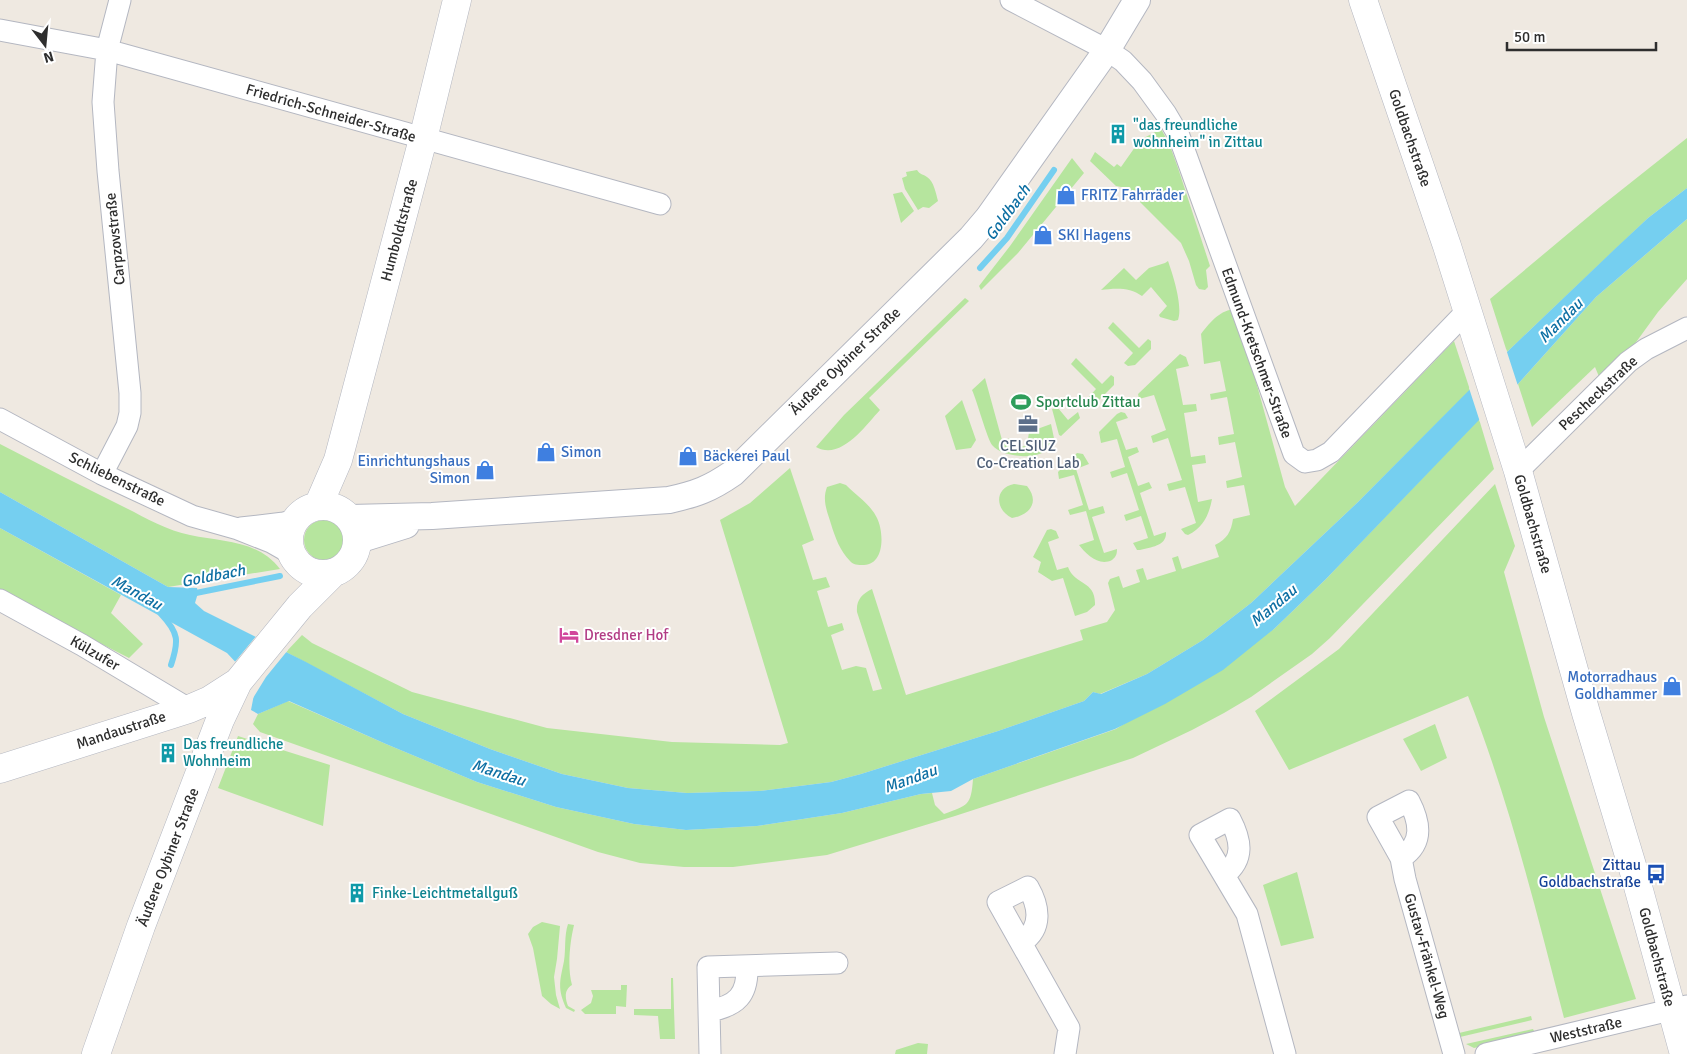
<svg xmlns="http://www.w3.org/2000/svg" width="1687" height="1054" font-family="Signika,sans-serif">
  <rect width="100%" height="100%" fill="#efe9e1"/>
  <!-- green -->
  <path fill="#b6e59e" d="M1161 129 1169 143 1178 168 1210 266 1206 270 1208 287 1205 290 1199 289 1196 285 1189 261 1181 243 1126 188 1116 186 1090 161 1095 152 1114 167 1117 164 1121 167 1140 140Z
    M1687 138V188L1648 218 1507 352 1490 299 1600 207Z
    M1072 158 1084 173 1018 253 981 290 979 286 1010 246Z
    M917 170C920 175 923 174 927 177 934 181 936 194 938 201L929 208 923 207 918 210 905 189 902 178 907 176 906 172Z
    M902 192 914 211 901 223 893 194Z
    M1687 219V279L1658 312 1634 345 1600 379 1595 367 1532 427 1518 384 1596 297Z
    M1168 261C1173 275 1183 306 1178 320L1174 321 1160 317 1159 315 1167 306 1151 287 1142 296C1130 287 1115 288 1101 290L1124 268 1136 280 1149 268 1165 263Z
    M965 298 969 301 869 398 880 410C865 426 841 461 816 447L844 415Z
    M1236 309 1285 487 1295 506 1454 341 1470 390 1358 502 1251 603 1203 640 1147 674 1100 694 1093 692 1084 701 998 731 861 774 831 782 759 791 687 793 628 788 562 774 490 749 403 714 286 652 302 635 312 643 412 692 547 728 672 742 780 745 788 743 720 520 750 503 790 468 814 540 802 545 813 580 826 577 830 587 817 591 828 627 842 623 844 630 831 635 842 670 856 666 866 668 873 691 882 689 857 612C856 600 862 594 872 589L906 695 1083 640 1080 630 1107 622 1115 610 1108 583 1110 579 1119 576 1123 588 1140 582 1136 570 1143 568 1147 580 1176 571 1172 558 1178 556 1182 569 1219 557 1215 545C1227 539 1231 532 1233 519L1250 515 1244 485 1227 488 1226 481 1242 477 1235 442 1219 445 1218 437 1234 434 1227 397 1211 400 1210 394 1226 391 1220 361 1204 364 1201 334C1211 321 1220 310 1236 309Z
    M1113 322 1139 348 1148 339 1151 341V349L1135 365 1128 366 1124 363 1133 353 1108 328Z
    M1180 354 1186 357 1189 366 1176 369 1183 405 1196 404 1197 411 1184 413 1191 457 1205 455 1206 463 1192 465 1198 502 1212 499C1209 515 1203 528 1188 535L1185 534 1181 529 1196 523 1185 487 1169 491 1167 484 1182 480 1168 438 1153 443 1151 436 1166 430 1154 395 1139 399 1138 394Z
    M1076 358 1102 384 1111 375 1114 377V385L1098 401 1094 402 1087 399 1096 389 1071 364Z
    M985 378 1002 440 1012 438V447L1027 446 1029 432 1051 424 1055 443C1045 454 1035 457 1021 456 1010 455 999 453 992 445 987 438 977 401 972 390Z
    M962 400 976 440 971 448 956 450 945 416Z
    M1058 408 1068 420 1078 412 1080 418 1061 436 1059 435 1052 409Z
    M1121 412 1125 413 1128 418 1116 422 1126 450 1137 447 1139 452 1128 457 1138 486 1149 482 1152 488 1140 493 1154 536 1166 532C1167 546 1151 547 1140 550H1137L1133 543 1148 538 1141 516 1126 521 1124 515 1139 510 1127 473 1112 478 1110 472 1125 467 1117 439 1101 443 1099 432 1117 414Z
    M1479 419 1494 469 1330 638 1312 654 1251 697 1224 713 1192 730 1133 758 955 816 827 855 733 867H684L640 863 598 852 260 732 253 724 258 714 288 701 386 744 477 782 556 807 634 824 686 830 757 826 842 813 921 794 932 793 935 805 944 814C968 805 971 806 973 779L1116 729 1274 629 1326 579Z
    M0 444C42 466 84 487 126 508 146 518 168 531 190 535 223 542 258 540 280 569L168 587 0 492Z
    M1077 453 1083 454 1089 464 1076 469 1089 510 1103 506 1105 513 1092 517 1104 553 1117 549C1117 554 1116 557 1112 560 1099 567 1086 554 1079 545L1094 540 1086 511 1070 515 1068 510 1083 505 1074 475 1059 479 1058 472Z
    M840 483 846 485C856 495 871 505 877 518 884 532 885 564 864 565 858 565 853 565 850 561 840 551 835 537 831 524 827 511 822 500 827 487Z
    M1014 484 1027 486C1040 502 1030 515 1012 518 995 510 994 488 1014 484Z
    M1495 484 1515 546 1504 572 1544 717 1636 999 1564 1018C1536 910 1509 800 1468 696L1289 770 1255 711 1339 649Z
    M304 540a20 20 0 1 1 40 0a20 20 0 1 1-40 0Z
    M0 528 121 595 111 613 143 644 129 658 0 592Z
    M1051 529 1056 531 1059 538 1048 542 1057 570 1068 567C1075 586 1096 580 1095 605L1087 612 1075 616 1063 578 1052 581 1038 572 1041 562 1033 557 1047 530Z
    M1435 724 1447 758 1421 771 1403 739Z
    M238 736 330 765 323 826 218 788Z
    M1297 872 1314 938 1281 946 1263 885Z
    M542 922 560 926 557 959 554 977 556 995 560 1009 551 1004 542 996 533 948 528 934 533 927Z
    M568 924 574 925C570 942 567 967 572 985 564 990 565 998 568 1006L575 1010 574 1012 566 1008C557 988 560 981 564 961 566 949 564 936 568 924Z
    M671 978H673L675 1039H660L658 1016 634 1015V1009H671Z
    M621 985H627L626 1007 616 1006V1014H585L581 1010 591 1003 593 996 591 990H621Z
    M1531 1016 1532 1020 1460 1037 1459 1033Z
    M1533 1029 1535 1033 1474 1048 1466 1044Z
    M918 1043 928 1044 927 1054H895L896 1050Z"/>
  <!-- water -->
  <path fill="#75cff0" d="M1687 188V219L1596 297 1518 384 1479 420 1326 579 1274 629 1223 670 1165 704 1115 729 973 779 951 791 921 794 842 813 757 826 686 830 634 824 556 807 477 782 386 744 289 701 258 714 251 710 256 684 227 653 0 528V492L168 587 197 588 198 593 195 603 204 611 306 662 403 714 490 749 562 774 628 788 687 793 759 791 831 782 861 774 998 731 1084 701 1093 692 1101 694 1147 674 1203 640 1251 603 1358 502 1507 352 1618 246 1648 218Z"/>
  <!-- pier -->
  <path fill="#efe9e1" d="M1506 349 1518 386 1480 422 1469 388Z
    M257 635 288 650 266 677 250 703 254 685 234 663Z"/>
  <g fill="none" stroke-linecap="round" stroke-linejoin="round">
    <!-- stream -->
    <path stroke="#75cff0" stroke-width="6" d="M980 268 1007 238 1054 170
      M191 594 280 576
      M161 614C179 633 179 641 171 665"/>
    <defs>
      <path id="minor" d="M1011 0 1107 50 1123 61 1142 81 1166 114 1179 136 1294 454 1305 462 1317 460 1331 452 1467 311
        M0 30 107 50 660 204
        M0 419 102 474 192 516 238 529 271 542 292 554
        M1518 471 1628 362 1646 349 1687 328
        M102 474 127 426 130 413V393L108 171 103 102 107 50 120 0
        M241 528 284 523 296 520
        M0 600 82 645 189 709
        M1401 858C1424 843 1420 822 1409 801L1378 817 1401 858 1405 879 1454 1054
        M1224 875C1245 859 1241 840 1230 819L1200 835 1247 914 1285 1054
        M1022 942C1043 928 1039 906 1028 887L998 902 1069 1028 1065 1054
        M709 1011C737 1006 748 995 747 966
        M710 1054 708 967 837 963
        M1486 1054 1687 1006"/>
      <path id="tertiary" d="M350 518 432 516 669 500C696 494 710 489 733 473L971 238 988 218 1107 50 1137 0
        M358 540 406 525"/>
      <path id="secondary" d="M1363 0 1447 246 1518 471 1586 713 1634 872 1684 1054
        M289 540a34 34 0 1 1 68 0a34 34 0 1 1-68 0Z
        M318 506 338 460 423 139 457 0
        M0 769 189 709 210 700 238 682
        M96 1054 141 926 220 720 238 682 300 606 333 573"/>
    </defs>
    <!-- minor casing -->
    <use href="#minor" stroke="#b4b7c1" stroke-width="23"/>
    <!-- tertiary casing -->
    <use href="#tertiary" stroke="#b4b7c1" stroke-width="28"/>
    <!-- secondary casing -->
    <use href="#secondary" stroke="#b4b7c1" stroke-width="29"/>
    <!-- minor -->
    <use href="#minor" stroke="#fff" stroke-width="21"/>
    <!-- tertiary -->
    <use href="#tertiary" stroke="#fff" stroke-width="26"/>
    <!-- secondary -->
    <use href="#secondary" stroke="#fff" stroke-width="28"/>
  </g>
  <!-- icons -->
  <defs>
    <symbol id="building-bare" viewBox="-9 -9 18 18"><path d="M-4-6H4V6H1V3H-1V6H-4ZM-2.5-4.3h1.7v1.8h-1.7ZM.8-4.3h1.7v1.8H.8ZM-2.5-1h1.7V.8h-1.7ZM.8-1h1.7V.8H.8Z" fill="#0f9aa8" stroke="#fff" stroke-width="2.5" paint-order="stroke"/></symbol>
    <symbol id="shop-bare" viewBox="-9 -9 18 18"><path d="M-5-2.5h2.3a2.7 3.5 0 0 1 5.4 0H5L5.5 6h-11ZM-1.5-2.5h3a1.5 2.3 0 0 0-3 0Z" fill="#3f7fe0" stroke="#fff" stroke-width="2.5" paint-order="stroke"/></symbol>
    <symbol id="stadium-bare" viewBox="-9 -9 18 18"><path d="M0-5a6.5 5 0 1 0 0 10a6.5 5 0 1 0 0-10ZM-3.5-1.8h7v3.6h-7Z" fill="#2e9e5b" stroke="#fff" stroke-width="2.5" paint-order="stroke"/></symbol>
    <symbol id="office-bare" viewBox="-9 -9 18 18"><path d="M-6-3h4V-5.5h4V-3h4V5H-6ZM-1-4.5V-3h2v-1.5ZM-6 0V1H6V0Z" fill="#5c6f8a" stroke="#fff" stroke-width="2.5" paint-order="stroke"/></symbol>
    <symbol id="hotel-bare" viewBox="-9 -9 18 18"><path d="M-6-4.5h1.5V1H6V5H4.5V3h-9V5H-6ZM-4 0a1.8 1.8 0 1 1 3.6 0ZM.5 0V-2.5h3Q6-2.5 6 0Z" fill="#d1479c" stroke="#fff" stroke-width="2.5" paint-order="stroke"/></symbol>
    <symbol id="bus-bare" viewBox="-9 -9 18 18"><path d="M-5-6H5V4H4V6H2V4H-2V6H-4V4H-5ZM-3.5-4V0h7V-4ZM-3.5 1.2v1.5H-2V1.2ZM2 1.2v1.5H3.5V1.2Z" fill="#1a4fb4" stroke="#fff" stroke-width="2.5" paint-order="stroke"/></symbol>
  </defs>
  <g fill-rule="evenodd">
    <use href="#building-bare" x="1104" y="120" width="28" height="28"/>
    <use href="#shop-bare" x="1052" y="181" width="28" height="28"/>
    <use href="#shop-bare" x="1029" y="221" width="28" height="28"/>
    <use href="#stadium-bare" x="1007" y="388" width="28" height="28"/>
    <use href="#office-bare" x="1014" y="410" width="28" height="28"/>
    <use href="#shop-bare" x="532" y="438" width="28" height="28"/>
    <use href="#shop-bare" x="674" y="442" width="28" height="28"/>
    <use href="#shop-bare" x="471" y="456" width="28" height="28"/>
    <use href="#hotel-bare" x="555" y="621" width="28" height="28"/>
    <use href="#shop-bare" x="1658" y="672" width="28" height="28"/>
    <use href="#building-bare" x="154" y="739" width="28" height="28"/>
    <use href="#bus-bare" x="1642" y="860" width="28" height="28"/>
    <use href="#building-bare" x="343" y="879" width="28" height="28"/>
  </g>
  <g text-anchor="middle" stroke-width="4" stroke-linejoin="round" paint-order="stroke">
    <!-- street labels -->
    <g font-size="15" fill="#2e2e2e" stroke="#fff">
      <text transform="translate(331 113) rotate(16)" y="5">Friedrich-Schneider-Straße</text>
      <text transform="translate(1410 138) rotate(71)" y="5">Goldbachstraße</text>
      <text transform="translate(399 230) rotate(-75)" y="5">Humboldtstraße</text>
      <text transform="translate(115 239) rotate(-96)" y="5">Carpzovstraße</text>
      <text transform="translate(1257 353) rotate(70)" y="5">Edmund-Kretschmer-Straße</text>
      <text transform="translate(845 361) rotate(-44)" y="5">Äußere Oybiner Straße</text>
      <text transform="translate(1598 393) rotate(-43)" y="5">Pescheckstraße</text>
      <text transform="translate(117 479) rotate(26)" y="5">Schliebenstraße</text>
      <text transform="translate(1533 524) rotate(74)" y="5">Goldbachstraße</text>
      <text transform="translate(95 653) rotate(30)" y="5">Külzufer</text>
      <text transform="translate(121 730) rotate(-18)" y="5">Mandaustraße</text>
      <text transform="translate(168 857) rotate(-69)" y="5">Äußere Oybiner Straße</text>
      <text transform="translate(1427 956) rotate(74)" y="5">Gustav-Fränkel-Weg</text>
      <text transform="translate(1657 957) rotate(75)" y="5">Goldbachstraße</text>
      <text transform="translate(1586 1030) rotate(-13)" y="5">Weststraße</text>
    </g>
    <!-- culture labels -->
    <g font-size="15" fill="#0d838f" stroke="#fff" text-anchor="start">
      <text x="1133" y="130">"das freundliche<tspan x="1133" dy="17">wohnheim" in Zittau</tspan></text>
      <text x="183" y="749">Das freundliche<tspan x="183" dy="17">Wohnheim</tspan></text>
      <text x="372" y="898">Finke-Leichtmetallguß</text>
    </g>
    <!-- shop labels -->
    <g font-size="15" fill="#366cbe" stroke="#fff" text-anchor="start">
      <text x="1081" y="200">FRITZ Fahrräder</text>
      <text x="1058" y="240">SKI Hagens</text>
      <text x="561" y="457">Simon</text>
      <text x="703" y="461">Bäckerei Paul</text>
      <text x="470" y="466" text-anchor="end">Einrichtungshaus<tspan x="470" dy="17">Simon</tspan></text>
      <text x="1657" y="682" text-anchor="end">Motorradhaus<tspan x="1657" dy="17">Goldhammer</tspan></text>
    </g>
    <!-- leisure labels -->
    <g font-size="15" fill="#27864d" stroke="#fff" text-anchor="start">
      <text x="1036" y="407">Sportclub Zittau</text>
    </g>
    <!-- service labels -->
    <g font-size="15" fill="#4e5e75" stroke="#fff">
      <text x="1028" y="451">CELSIUZ<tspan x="1028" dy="17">Co-Creation Lab</tspan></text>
    </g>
    <!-- hotel labels -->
    <g font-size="15" fill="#b23c85" stroke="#fff" text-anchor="start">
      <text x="584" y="640">Dresdner Hof</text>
    </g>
    <!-- transit labels -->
    <g font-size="15" fill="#164399" stroke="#fff" text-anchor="end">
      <text x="1641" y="870">Zittau<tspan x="1641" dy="17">Goldbachstraße</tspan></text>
    </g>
    <!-- water labels -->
    <g font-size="16" font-style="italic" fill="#0d6fa3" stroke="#fff">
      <text transform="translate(1007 212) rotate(-54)" y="6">Goldbach</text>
      <text transform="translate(1560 320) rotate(-45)" y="6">Mandau</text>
      <text transform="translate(213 575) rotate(-11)" y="6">Goldbach</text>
      <text transform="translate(137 592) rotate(29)" y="6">Mandau</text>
      <text transform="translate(1273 605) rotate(-40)" y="6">Mandau</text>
      <text transform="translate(499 772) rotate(18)" y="6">Mandau</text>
      <text transform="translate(910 778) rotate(-20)" y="6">Mandau</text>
    </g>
  </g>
  <!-- north arrow -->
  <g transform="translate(45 45) rotate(164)" stroke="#ffffff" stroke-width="4" paint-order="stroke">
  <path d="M0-4L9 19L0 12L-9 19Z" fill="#2e2e2e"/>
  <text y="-8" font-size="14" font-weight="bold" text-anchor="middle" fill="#2e2e2e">N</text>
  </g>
  <!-- scale -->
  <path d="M1507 42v8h149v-8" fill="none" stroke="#2e2e2e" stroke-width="2.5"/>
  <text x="1514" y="42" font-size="15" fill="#2e2e2e" stroke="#ffffff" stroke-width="4" paint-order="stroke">50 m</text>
</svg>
